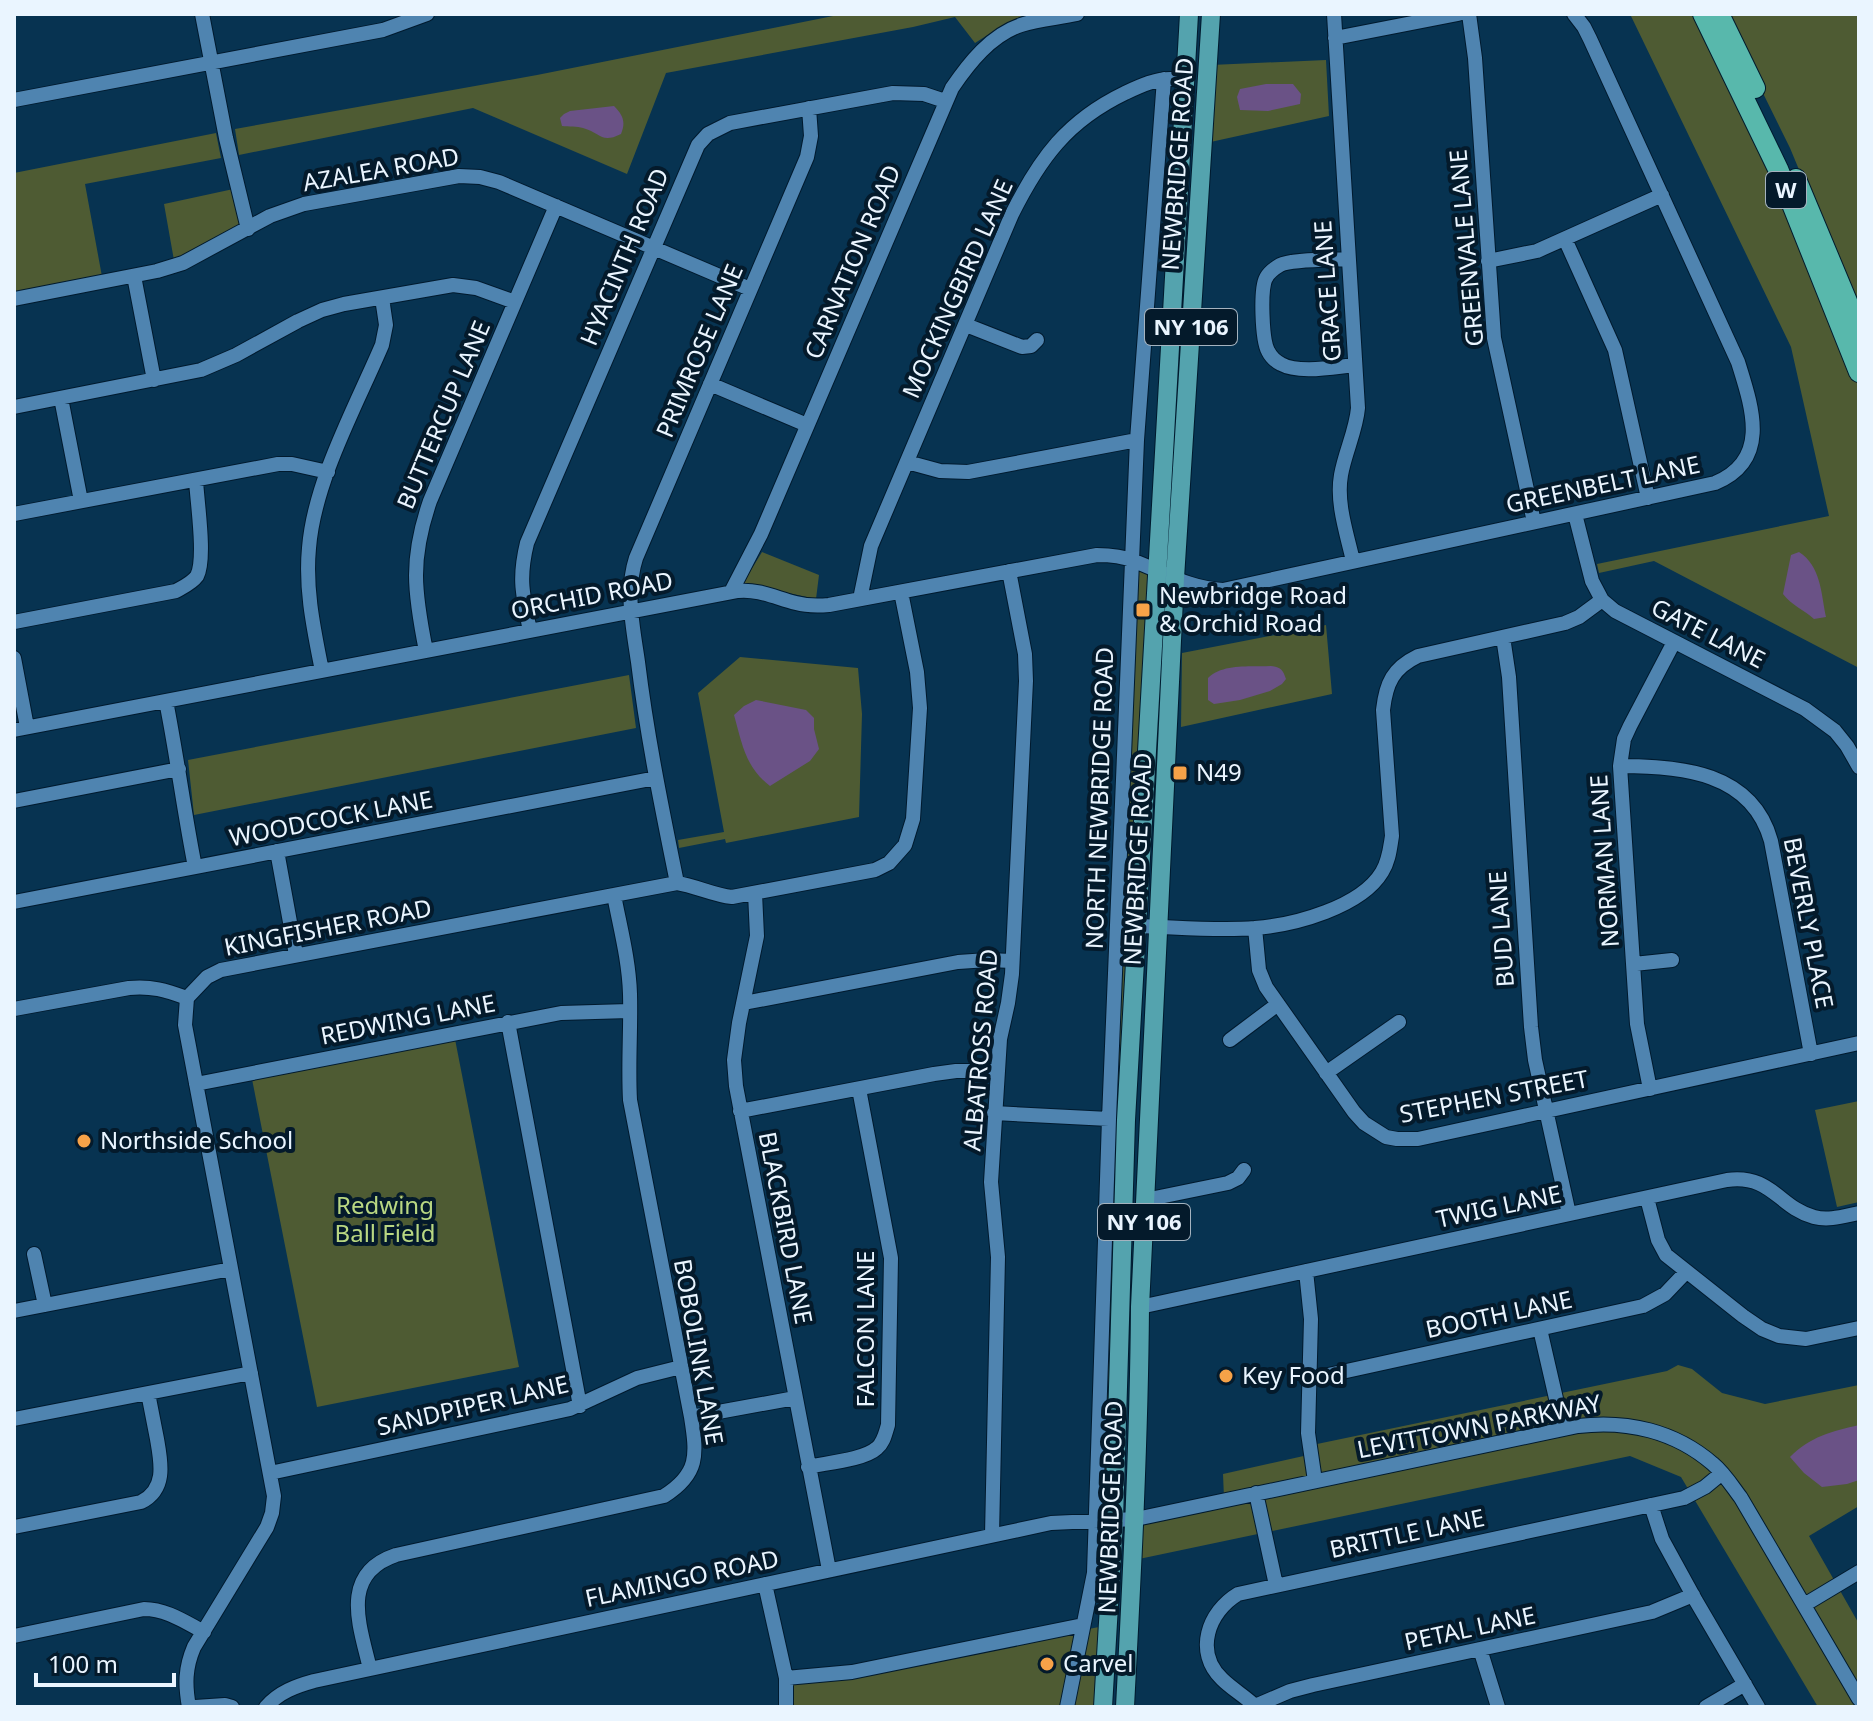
<svg xmlns="http://www.w3.org/2000/svg" width="1873" height="1721" font-family="'Noto Sans',sans-serif">
  <rect width="100%" height="100%" fill="#073351"/>
  <!-- green -->
  <path fill="#4e5b33" d="M843 14H1026L1005 24 975 43 955 17 913 27 666 73 627 174 473 108 239 155 235 129 537 75Z
    M1630 14H1696L1787 207 1859 387V668L1654 561 1599 573 1597 564 1829 516 1791 347Z
    M1724 14H1859V314L1790 148Z
    M1326 60 1329 116 1206 143 1211 65Z
    M216 133 221 158 85 184 103 282 14 299V173Z
    M238 188 248 229 175 266 164 204Z
    M762 552 819 575 816 599 743 583Z
    M1135 563 1154 573 1112 1518 1098 1517Z
    M1326 625 1332 694 1181 727 1182 653Z
    M740 657 858 668 862 714 859 817 726 843 725 839 679 848 678 840 724 832 698 693Z
    M629 675 636 728 194 815 188 760Z
    M454 1034 519 1367 317 1407 251 1074Z
    M1859 1101V1202L1837 1207 1815 1110Z
    M1678 1365 1692 1369 1722 1393 1765 1404 1859 1385V1506L1809 1536 1859 1624V1707H1818L1681 1477 1630 1456 1139 1559 1140 1522 1224 1498 1223 1474 1317 1453V1444L1667 1371Z
    M1099 1627 1095 1707H787L789 1681 854 1674Z"/>
  <!-- water -->
  <path fill="#6a5286" d="M1266 84H1293L1301 94 1300 104 1268 111 1240 110 1237 97 1240 89Z
    M614 106C623 115 626 122 621 134 601 144 601 133 583 128 577 126 569 127 562 126L560 118 564 114 570 111Z
    M1799 552C1821 566 1821 593 1826 617L1814 619C1804 610 1791 605 1783 594L1791 555Z
    M1271 666C1281 667 1283 670 1286 679L1282 684 1270 691 1240 700 1214 704 1208 700V678C1223 663 1251 667 1271 666Z
    M756 700 806 710 814 718V729L819 749 810 761 770 786C745 767 742 743 734 715L744 706Z
    M1859 1425V1480L1847 1484 1822 1487 1804 1473 1790 1457C1809 1437 1833 1431 1859 1425Z"/>
  <g fill="none" stroke-linecap="round" stroke-linejoin="round">
    <defs>
      <path id="minor" d="M202 14 226 138 248 229
        M1334 14 1358 408C1356 431 1345 452 1341 475 1336 503 1347 534 1353 561
        M1469 14 1475 58 1494 338 1534 522
        M1335 38 1458 14
        M14 100 383 30 427 14
        M1565 239 1615 350 1648 498
        M1348 259C1332 260 1292 259 1280 265 1275 268 1269 272 1266 278 1260 289 1262 340 1268 351 1271 357 1275 361 1281 364 1299 374 1334 367 1355 365
        M1488 261 1537 251 1662 195
        M134 276 154 380
        M14 299 157 271 183 263 270 216 304 204 459 176 480 177 499 182 750 289
        M966 325 1022 347 1031 346 1037 340
        M710 384 807 425
        M61 398 81 501
        M14 407 201 370 236 355 298 321 322 310 344 304 453 285 476 288 515 302
        M907 462 940 471 968 472 1137 440
        M14 514 278 464H292L328 472
        M1575 514 1592 581 1602 600 1615 611 1805 709 1835 731 1847 746 1859 767
        M731 592 761 534 952 88C969 63 991 35 1021 25 1039 19 1059 18 1077 14
        M860 599 871 546 1012 214C1040 158 1067 121 1125 93 1140 86 1157 78 1173 79
        M14 622 176 591C183 587 192 583 197 576 206 559 197 501 196 480
        M530 631C523 595 518 580 527 543L698 145 708 134 730 123 893 93 924 94 945 101
        M1503 637 1509 677 1531 1027 1535 1060 1569 1214
        M426 651C414 591 410 559 430 501L556 206
        M14 658 27 727
        M322 671C314 630 305 590 309 548 314 482 356 406 382 345L386 325 382 298
        M166 701C177 756 184 812 195 867
        M14 730 738 591C759 589 776 598 796 603 807 606 818 606 829 605L1097 555C1109 555 1122 556 1134 561 1163 572 1191 589 1223 590L1715 483C1771 460 1752 407 1738 362L1590 39 1584 27 1574 14
        M1620 766C1681 766 1752 772 1771 841L1811 1054
        M14 801 179 769
        M277 851 296 955
        M677 883C662 809 647 736 638 662 633 627 625 592 636 558L807 157 811 136 809 108
        M755 893 757 936 739 1023 734 1060 736 1086 829 1570
        M14 902 656 778
        M1138 926C1176 927 1217 931 1255 928 1295 925 1361 907 1382 872 1389 861 1390 848 1392 836L1383 710C1386 683 1393 668 1418 656L1565 623 1579 617 1602 600
        M1255 928 1259 970 1266 987 1354 1112 1364 1123 1386 1137 1397 1139H1418L1859 1043
        M1634 964 1672 960
        M744 1003 958 962 988 960 1012 961
        M14 1009 129 988C152 986 165 990 187 998
        M508 1022 580 1406
        M1230 1040 1278 1004
        M1326 1073 1399 1022
        M196 1084 561 1013 629 1011
        M1650 1089 1637 1024 1620 766 1624 739 1630 726 1674 642
        M740 1111 934 1074 956 1071H997
        M994 1113 1109 1119
        M1647 1198 1658 1240 1666 1255 1743 1316 1762 1329 1779 1336 1806 1339 1859 1328
        M1145 1200 1228 1183 1238 1178 1244 1170
        M34 1254 45 1305
        M1306 1271 1311 1319 1308 1433 1315 1481
        M1140 1307 1727 1180C1772 1174 1778 1207 1814 1217 1829 1221 1844 1216 1859 1213
        M14 1311 231 1269
        M1540 1329 1563 1429
        M1310 1379 1643 1306 1665 1294 1686 1272
        M691 1417 795 1398
        M14 1419 251 1373
        M808 1467C825 1463 864 1460 877 1448 884 1442 885 1434 888 1425L891 1258 859 1089
        M270 1473 570 1409 637 1378 681 1367
        M1256 1493 1276 1585
        M1651 1505 1662 1539 1696 1601 1758 1707
        M14 1527 141 1502C167 1489 161 1462 157 1439 154 1424 151 1408 148 1393
        M992 1535 998 1257 991 1182 1000 1039 1008 1003 1012 974 1026 681 1025 654 1009 571
        M765 1584 786 1678V1707
        M1804 1605 1859 1572
        M14 1636 144 1609C166 1609 185 1622 204 1632
        M1480 1649 1498 1707
        M370 1669C360 1626 339 1574 396 1555L664 1496C699 1474 697 1455 691 1417L630 1100C628 1064 631 1029 630 994 629 960 620 927 614 895
        M786 1678 852 1672 1083 1625
        M1255 1706 1290 1691 1313 1685 1652 1612 1693 1595
        M189 1707C185 1685 185 1668 194 1647L267 1527 272 1513 274 1496 185 1025 187 998 207 977 221 970 677 883C696 886 713 895 732 897L875 870 889 863 905 845 913 819 920 708 917 672 901 592
        M195 1707 225 1705 232 1707
        M266 1707C279 1692 296 1686 314 1681L1051 1523 1136 1519 1578 1426C1627 1420 1675 1431 1713 1464 1724 1473 1732 1486 1741 1498L1859 1699
        M1067 1707 1094 1573 1109 1119 1137 440 1164 79
        M1256 1707C1246 1697 1232 1689 1222 1679 1194 1652 1208 1612 1238 1594L1684 1498 1705 1487 1722 1473
        M1706 1707 1745 1684"/>
      <path id="major" d="M1103 1707 1114 1521 1126 1120 1189 14
        M1125 1707C1132 1574 1139 1440 1140 1307L1175 578 1211 14"/>
      <path id="highway" d="M1703 14 1778 169 1859 372
        M1719 14 1755 88
        M1796 179 1859 330"/>
    </defs>
    <!-- minor casing -->
    <use href="#minor" stroke="#001a2e" stroke-width="16"/>
    <!-- major casing -->
    <use href="#major" stroke="#001a2e" stroke-width="20"/>
    <!-- highway casing -->
    <use href="#highway" stroke="#001a2e" stroke-width="22"/>
    <!-- minor -->
    <use href="#minor" stroke="#4f84b0" stroke-width="14"/>
    <!-- major -->
    <use href="#major" stroke="#54a3ae" stroke-width="18"/>
    <!-- highway -->
    <use href="#highway" stroke="#58b8ac" stroke-width="20"/>
  </g>
  <!-- markers -->
  <g fill="#f6a248" stroke="#041a2b" stroke-width="3">
    <rect x="1135" y="602" width="16" height="16" rx="4"/>
    <rect x="1172" y="765" width="16" height="16" rx="4"/>
    <circle cx="84" cy="1141" r="8"/>
    <circle cx="1226" cy="1376" r="8"/>
    <circle cx="1047" cy="1664" r="8"/>
  </g>
  <g text-anchor="middle" stroke-width="8" stroke-linejoin="round" paint-order="stroke">
    <!-- shield labels -->
    <g fill="#041a2b" stroke="#a5b3bf" stroke-width="2">
      <rect x="1766" y="172" width="40" height="36" rx="6"/>
      <rect x="1145" y="309" width="92" height="36" rx="6"/>
      <rect x="1098" y="1204" width="92" height="36" rx="6"/>
    </g>
    <g font-size="22" font-weight="bold" fill="#eaf5ff">
      <text x="1786" y="198">W</text>
      <text x="1191" y="335">NY 106</text>
      <text x="1144" y="1230">NY 106</text>
    </g>
    <!-- street labels -->
    <g font-size="24" fill="#eaf5ff" stroke="#041a2b">
      <text transform="translate(1178 164) rotate(-86)" y="8">NEWBRIDGE ROAD</text>
      <text transform="translate(381 170) rotate(-10)" y="8">AZALEA ROAD</text>
      <text transform="translate(1467 248) rotate(-95)" y="8">GREENVALE LANE</text>
      <text transform="translate(625 257) rotate(-67)" y="8">HYACINTH ROAD</text>
      <text transform="translate(853 262) rotate(-67)" y="8">CARNATION ROAD</text>
      <text transform="translate(958 289) rotate(-66)" y="8">MOCKINGBIRD LANE</text>
      <text transform="translate(1328 291) rotate(-94)" y="8">GRACE LANE</text>
      <text transform="translate(700 351) rotate(-67)" y="8">PRIMROSE LANE</text>
      <text transform="translate(444 415) rotate(-67)" y="8">BUTTERCUP LANE</text>
      <text transform="translate(1603 485) rotate(-12)" y="8">GREENBELT LANE</text>
      <text transform="translate(592 596) rotate(-11)" y="8">ORCHID ROAD</text>
      <text transform="translate(1708 634) rotate(27)" y="8">GATE LANE</text>
      <text transform="translate(1100 798) rotate(-88)" y="8">NORTH NEWBRIDGE ROAD</text>
      <text transform="translate(331 819) rotate(-11)" y="8">WOODCOCK LANE</text>
      <text transform="translate(1138 859) rotate(-87)" y="8">NEWBRIDGE ROAD</text>
      <text transform="translate(1605 861) rotate(-94)" y="8">NORMAN LANE</text>
      <text transform="translate(1808 923) rotate(79)" y="8">BEVERLY PLACE</text>
      <text transform="translate(328 928) rotate(-11)" y="8">KINGFISHER ROAD</text>
      <text transform="translate(1502 929) rotate(-94)" y="8">BUD LANE</text>
      <text transform="translate(408 1020) rotate(-11)" y="8">REDWING LANE</text>
      <text transform="translate(981 1050) rotate(-85)" y="8">ALBATROSS ROAD</text>
      <text transform="translate(1494 1097) rotate(-11)" y="8">STEPHEN STREET</text>
      <text transform="translate(1499 1207) rotate(-12)" y="8">TWIG LANE</text>
      <text transform="translate(785 1228) rotate(79)" y="8">BLACKBIRD LANE</text>
      <text transform="translate(1499 1315) rotate(-12)" y="8">BOOTH LANE</text>
      <text transform="translate(866 1329) rotate(-90)" y="8">FALCON LANE</text>
      <text transform="translate(698 1352) rotate(80)" y="8">BOBOLINK LANE</text>
      <text transform="translate(473 1406) rotate(-13)" y="8">SANDPIPER LANE</text>
      <text transform="translate(1479 1427) rotate(-11)" y="8">LEVITTOWN PARKWAY</text>
      <text transform="translate(1111 1507) rotate(-88)" y="8">NEWBRIDGE ROAD</text>
      <text transform="translate(1407 1534) rotate(-12)" y="8">BRITTLE LANE</text>
      <text transform="translate(682 1579) rotate(-12)" y="8">FLAMINGO ROAD</text>
      <text transform="translate(1470 1629) rotate(-12)" y="8">PETAL LANE</text>
    </g>
    <!-- poi labels -->
    <g font-size="24" fill="#eaf5ff" stroke="#041a2b" text-anchor="start">
      <text x="1159" y="604">Newbridge Road<tspan x="1159" dy="28">&amp; Orchid Road</tspan></text>
      <text x="1196" y="781">N49</text>
      <text x="100" y="1149">Northside School</text>
      <text x="1242" y="1384">Key Food</text>
      <text x="1063" y="1672">Carvel</text>
    </g>
    <!-- park labels -->
    <g font-size="24" fill="#b9d782" stroke="#041a2b">
      <text x="385" y="1214">Redwing<tspan x="385" dy="28">Ball Field</tspan></text>
    </g>
  </g>
  <!-- border -->
  <rect width="1873" height="1721" fill="none" stroke="#eaf5ff" stroke-width="32"/>
  <!-- scale -->
  <path d="M36 1673v12h138v-12" fill="none" stroke="#eaf5ff" stroke-width="4"/>
  <text x="48" y="1673" font-size="24" fill="#eaf5ff" stroke="#041a2b" stroke-width="6" paint-order="stroke">100 m</text>
</svg>
